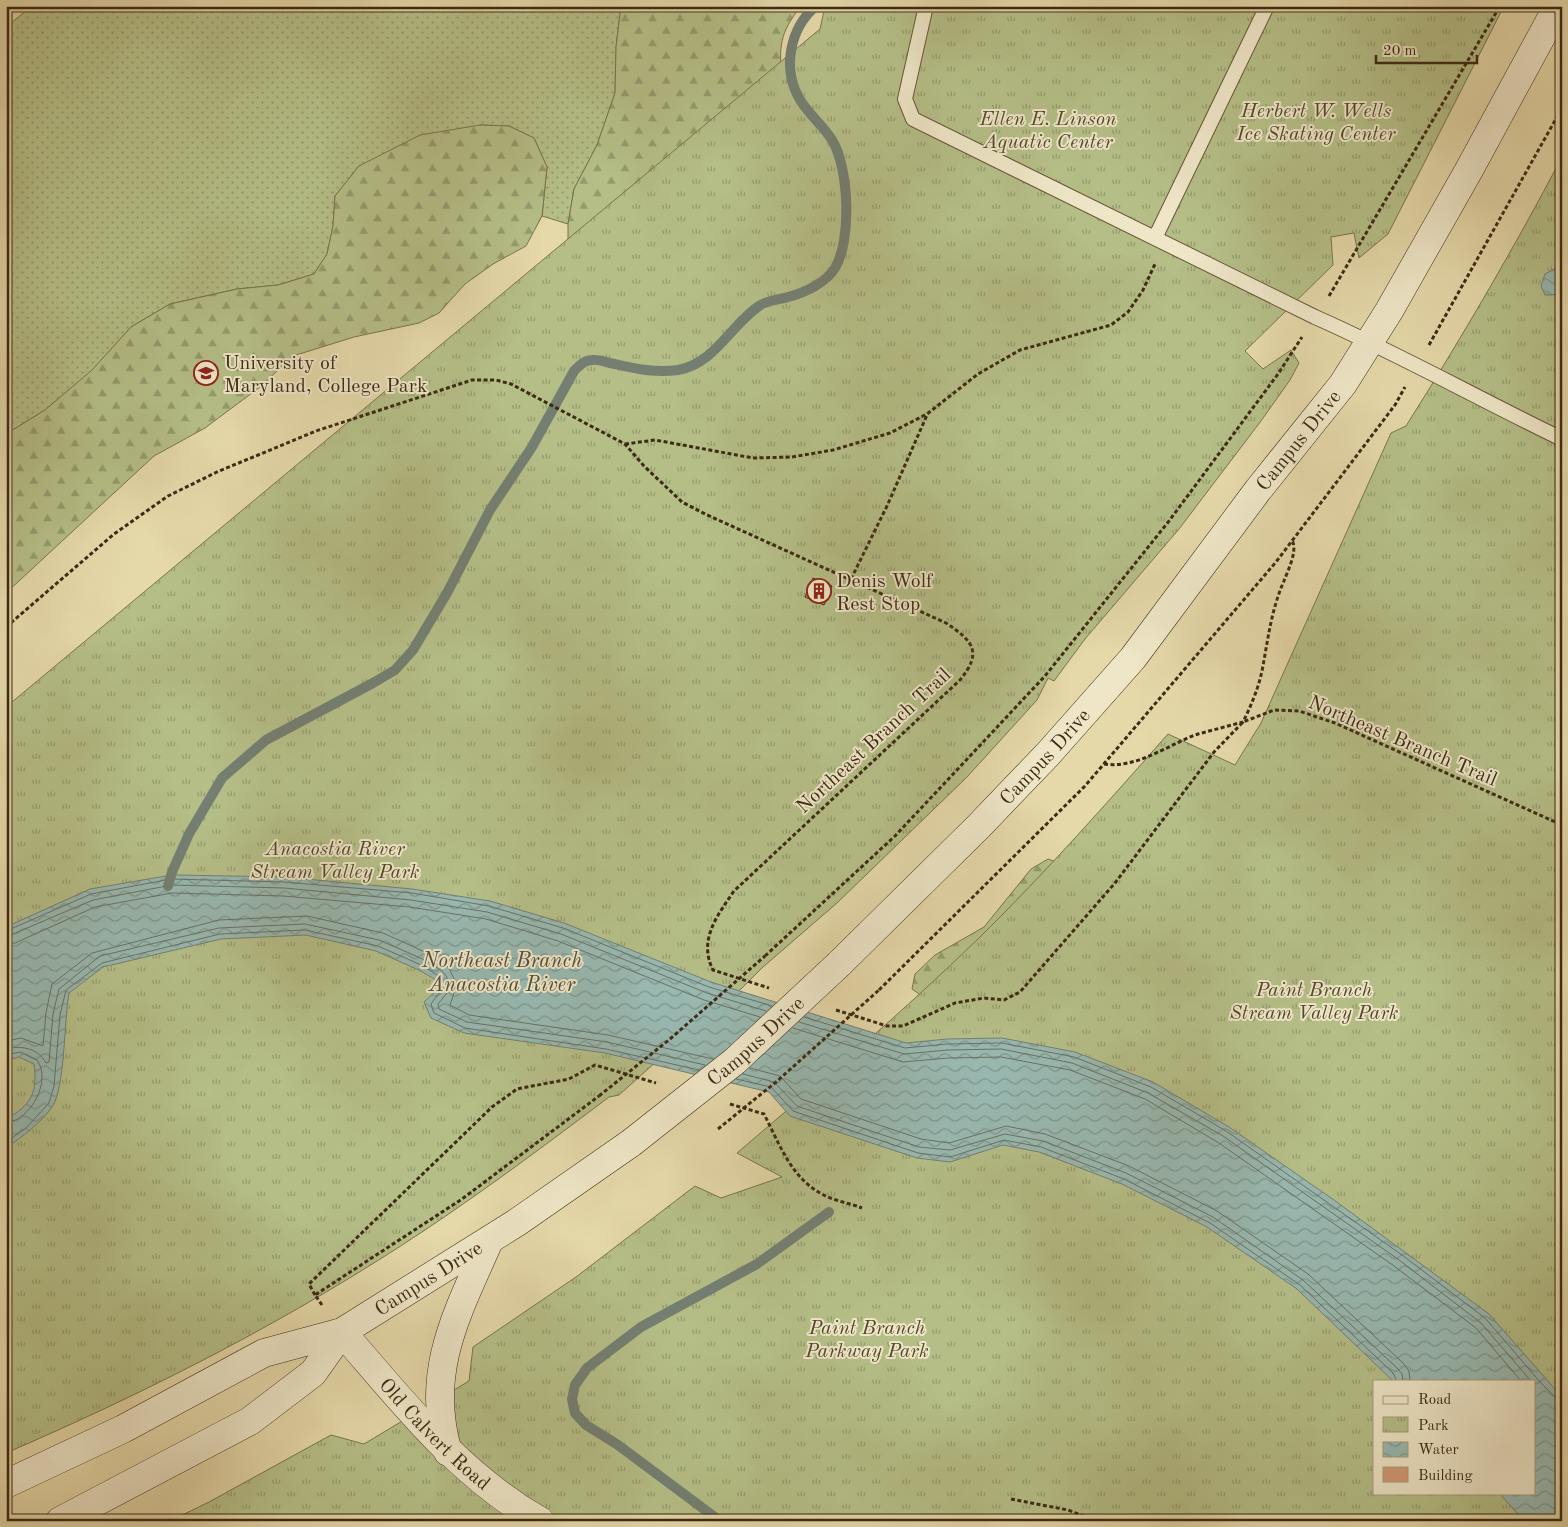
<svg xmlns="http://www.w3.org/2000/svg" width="1568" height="1527" font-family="'Old Standard TT',serif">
  <defs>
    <pattern id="grass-dots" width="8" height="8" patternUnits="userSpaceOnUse" patternTransform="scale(1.25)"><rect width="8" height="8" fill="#b5be87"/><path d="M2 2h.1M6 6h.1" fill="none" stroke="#949b6d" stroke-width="1.8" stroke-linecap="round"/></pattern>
    <pattern id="forest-firs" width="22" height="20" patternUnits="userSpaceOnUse" patternTransform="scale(1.25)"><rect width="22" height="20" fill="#b5be87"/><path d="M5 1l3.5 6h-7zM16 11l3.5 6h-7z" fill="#949b6d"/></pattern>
    <pattern id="park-tufts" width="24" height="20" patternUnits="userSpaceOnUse" patternTransform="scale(1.25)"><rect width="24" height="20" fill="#b5be87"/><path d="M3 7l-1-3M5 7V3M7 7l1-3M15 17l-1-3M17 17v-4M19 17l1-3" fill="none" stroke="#949b6d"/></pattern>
    <pattern id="water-waves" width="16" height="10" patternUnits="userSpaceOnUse" patternTransform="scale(1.25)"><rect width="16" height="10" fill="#98b8b0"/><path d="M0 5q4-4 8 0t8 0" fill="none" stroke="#7d968e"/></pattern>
    <pattern id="building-hatch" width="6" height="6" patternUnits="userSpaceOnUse" patternTransform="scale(1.25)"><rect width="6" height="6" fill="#d39a76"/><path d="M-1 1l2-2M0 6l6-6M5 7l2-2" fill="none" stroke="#ac7e60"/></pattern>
  </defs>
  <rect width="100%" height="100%" fill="#e5d8a9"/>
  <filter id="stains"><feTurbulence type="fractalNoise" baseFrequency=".004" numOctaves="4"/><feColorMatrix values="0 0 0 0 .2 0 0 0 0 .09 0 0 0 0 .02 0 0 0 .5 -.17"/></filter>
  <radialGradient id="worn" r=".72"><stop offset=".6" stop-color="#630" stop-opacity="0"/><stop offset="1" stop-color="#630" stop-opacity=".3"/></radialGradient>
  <!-- grass -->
  <path fill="url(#grass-dots)" stroke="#79744e" d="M32 6H621L616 47 615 93 597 145 574 189 568 224 542 216 547 167 534 138 509 126 480 125 359 166 335 196 333 226 327 254 314 274 278 285 237 289 170 304 131 327 93 370 45 410 6 434V27Z"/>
  <!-- forest -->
  <path fill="url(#forest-firs)" stroke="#79744e" d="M621 6H801C779 34 779 46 782 81L568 291V224L574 189 597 145 615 93 616 47Z
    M480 125 509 126 534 138 547 167 542 216 526 246 493 264 465 284 439 313 419 323 354 337 293 356 260 387 205 428 154 456 6 593V434L45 410 92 370 131 327 170 304 237 289 278 285 314 274 327 254 333 226 335 196 359 166 420 135Z
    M1048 859 1062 864 922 996 912 989 915 974 935 955 984 927 1031 869Z"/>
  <!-- park -->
  <path fill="url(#park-tufts)" stroke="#79744e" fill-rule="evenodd" d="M825 6H1504L1388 234 1359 258 1354 233 1331 237 1333 265 1245 351 1263 369 1291 350 1299 363 1290 380 1261 421 1179 529 1085 639 1054 681 1048 678 1037 700 967 777 837 903 763 967 739 991 734 992 619 1095 609 1097C548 1143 488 1188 425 1230 293 1318 152 1390 6 1453V707L820 29Z
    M1562 157V1521H170L209 1502 331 1435 364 1444 469 1381 473 1347 576 1277 695 1186 721 1198 782 1177 737 1153C819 1083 902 1013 980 937 1046 872 1107 803 1168 734L1235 765 1261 723 1391 433 1406 426C1462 337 1513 250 1562 157ZM1374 1381H1534V1493H1374Z"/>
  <!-- water -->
  <path fill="url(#water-waves)" stroke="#747f72" d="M1562 265V294L1545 295 1541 286 1545 274Z
    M172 872 176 875 284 877 412 889 490 901 564 923 711 982 906 1043 947 1039 1002 1038 1075 1052 1153 1082 1229 1127 1334 1200 1489 1314 1562 1397V1521H1524L1499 1493H1534V1381H1393L1297 1289 1207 1227 1122 1184 1039 1152 1003 1145 950 1162 917 1158 790 1116 769 1092 605 1053 464 1033 431 1018 424 1002 436 991V980L419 970 376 951 306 935 221 939 103 967 69 993C64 1020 65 1089 52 1107 40 1124 23 1136 6 1148V1119C31 1106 38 1092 34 1064L19 1057 6 1061V927L90 889 166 876Z"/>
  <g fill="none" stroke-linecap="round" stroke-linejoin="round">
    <!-- shore -->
    <path stroke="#6a7162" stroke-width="1" d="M6 931 91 894 171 879 284 882 412 893 489 906 563 928 709 987 772 1006
      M6 937 93 900 172 885 284 888 411 900 487 912 561 934 707 993 766 1011
      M6 944 15 943 95 907 172 893 283 896 410 907 486 919 558 941 704 1000 760 1017
      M804 1017 905 1048 947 1044 1002 1043 1074 1057 1151 1087 1226 1131 1402 1255 1485 1318 1541 1383 1557 1399 1562 1400
      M799 1022 904 1054 948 1050 1001 1049 1072 1063 1148 1093 1223 1136 1399 1260 1481 1323 1531 1381
      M793 1028 903 1062 948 1058 1001 1057 1070 1070 1145 1099 1219 1143 1394 1266 1476 1328 1521 1381
      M6 1041 21 1038 43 1046 46 1013 52 984 92 953 219 920 307 916 383 933 427 953 449 968 455 981 454 993 450 1005 469 1015 608 1035 713 1059
      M6 1049C21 1045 38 1048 46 1063L49 1062 53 1014 59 989 100 956 219 928 305 924 379 940 425 960 442 971 447 977V993L438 1004 439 1009 467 1022 607 1042 705 1065
      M6 1055 20 1052 37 1060C52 1081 31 1120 6 1123
      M750 1068 780 1076 801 1099 921 1139 949 1143 1006 1126 1045 1134 1129 1166 1217 1211 1308 1274 1403 1363 1409 1371 1410 1381
      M743 1074 774 1082 797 1106 919 1147 950 1150 1005 1134 1043 1141 1126 1173 1213 1217 1303 1280 1397 1368 1402 1374 1403 1381
      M736 1079 771 1087 793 1111 918 1153 950 1157 1004 1140 1041 1147 1124 1179 1210 1223 1300 1285 1393 1373 1397 1381
      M6 1142 26 1128 49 1103 54 1086 60 1015 66 990 102 963 220 934 305 930 378 946 421 965 439 976 440 992 431 1004 434 1013 465 1028 606 1049 699 1070"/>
    <!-- stream -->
    <path stroke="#747f72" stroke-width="10" d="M168 886 172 872 189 834 222 778 266 740 373 683 395 670 413 650 447 593 490 510 532 447 574 371C580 365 584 360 593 360 599 359 608 363 615 364 636 369 656 373 678 370 714 364 731 325 759 306 767 300 779 300 788 297 804 293 826 283 835 268 852 240 849 167 832 140 823 125 808 114 799 98 782 68 790 28 816 6
      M720 1521 618 1445 586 1425 575 1413 572 1399 575 1385 587 1368 641 1327 757 1264 829 1212"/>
  </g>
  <!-- building -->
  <path fill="url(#building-hatch)" stroke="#3d2a14" d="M813 578 832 586 824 605 805 597Z"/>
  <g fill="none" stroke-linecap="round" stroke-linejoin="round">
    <defs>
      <path id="lane" d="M926 6 905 99 913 119 1315 317C1399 354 1479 399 1562 439
        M1155 238 1267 6"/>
      <g id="street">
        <path id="s1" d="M342 1332C402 1401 459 1475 540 1521"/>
      </g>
      <g id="secondary">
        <path id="s2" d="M839 964 978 827 1048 754 1133 658 1258 490 1343 384 1389 311 1469 170 1558 6"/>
        <path d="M448 1452C424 1371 458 1312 489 1241"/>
        <path id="s3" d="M6 1484 123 1429 264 1353 342 1332 516 1223 631 1143"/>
        <path d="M60 1521 250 1421 313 1373 342 1332"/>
      </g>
    </defs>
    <!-- lane casing -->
    <use href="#lane" stroke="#675639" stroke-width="16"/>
    <!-- street casing -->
    <use href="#street" stroke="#675639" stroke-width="29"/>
    <!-- secondary casing -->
    <use href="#secondary" stroke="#3d2a14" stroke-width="29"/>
    <!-- path -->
    <path stroke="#3d2a14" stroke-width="3" stroke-dasharray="4 2.5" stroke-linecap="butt" d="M1329 296 1500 6
      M1429 345 1562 108
      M625 444 655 440 753 458 792 457 833 450 890 433 927 414 978 374 1020 350 1111 325 1128 312 1143 290 1155 264
      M851 579 887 506 927 415
      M6 627 114 534 168 496 217 472 316 431 472 380H496L511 384 625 444 644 466 682 502 705 514 946 623C973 641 983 652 960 680L734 891C717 916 698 940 713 970L769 988
      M1104 764C1137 769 1169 744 1198 734 1213 730 1228 726 1243 722 1251 706 1258 689 1262 671 1268 640 1271 610 1284 581 1288 570 1298 551 1292 540
      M765 956 895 836 1045 676 1169 521 1278 374 1302 337
      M879 990 1085 786 1276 562 1395 405 1405 387
      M836 1010 887 1026H903L955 1003 984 998 1004 1000 1020 992 1115 883 1214 752 1243 722 1274 710 1299 711 1335 723 1562 825
      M730 1104 764 1114C779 1143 791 1178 822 1194 834 1201 849 1203 862 1208
      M315 1295 309 1284 492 1107 517 1089 569 1079 595 1065 656 1083
      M322 1305 315 1295 462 1199 599 1096
      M1011 1499 1068 1510 1096 1521"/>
    <!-- lane -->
    <use href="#lane" stroke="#eee6c7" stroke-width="14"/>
    <!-- street -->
    <use href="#street" stroke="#eee6c7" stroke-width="28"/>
    <!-- secondary -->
    <use href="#secondary" stroke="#eee6c7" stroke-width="28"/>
    <defs>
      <g id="secondary-bridge">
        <path id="s4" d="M631 1143 735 1061 839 964"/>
      </g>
    </defs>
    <!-- secondary-bridge casing -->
    <use href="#secondary-bridge" stroke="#3d2a14" stroke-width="29" stroke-linecap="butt"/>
    <!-- path-bridge -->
    <path stroke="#3d2a14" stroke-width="3" stroke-dasharray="4 2.5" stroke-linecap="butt" d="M599 1096 670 1039 765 956
      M718 1129 776 1082 879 990"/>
    <!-- secondary-bridge -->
    <use href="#secondary-bridge" stroke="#eee6c7" stroke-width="28"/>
  </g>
  <!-- icons -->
  <defs>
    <symbol id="university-ring" viewBox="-11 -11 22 22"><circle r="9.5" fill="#eee6c7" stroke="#8f2418" stroke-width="1.5"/><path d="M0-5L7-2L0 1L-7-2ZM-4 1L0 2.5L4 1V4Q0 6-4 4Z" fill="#8f2418"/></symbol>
    <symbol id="building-ring" viewBox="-11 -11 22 22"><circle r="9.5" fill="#eee6c7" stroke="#8f2418" stroke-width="1.5"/><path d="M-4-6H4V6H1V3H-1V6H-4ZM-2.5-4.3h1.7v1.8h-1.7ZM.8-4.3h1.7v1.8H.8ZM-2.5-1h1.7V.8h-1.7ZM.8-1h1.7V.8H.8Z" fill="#8f2418"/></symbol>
  </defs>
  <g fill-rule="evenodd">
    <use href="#university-ring" x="192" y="359" width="28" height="28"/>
    <use href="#building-ring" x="805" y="577" width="28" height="28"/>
  </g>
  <g text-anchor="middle" stroke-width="4" stroke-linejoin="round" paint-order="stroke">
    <!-- park labels -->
    <g font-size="20" font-style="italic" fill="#55482b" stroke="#eee6c7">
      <text x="1316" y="117">Herbert W. Wells<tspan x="1316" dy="23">Ice Skating Center</tspan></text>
      <text x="1048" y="125">Ellen E. Linson<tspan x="1048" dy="23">Aquatic Center</tspan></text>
      <text x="335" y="855">Anacostia River<tspan x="335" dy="23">Stream Valley Park</tspan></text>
      <text x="1314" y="996">Paint Branch<tspan x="1314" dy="23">Stream Valley Park</tspan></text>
      <text x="867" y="1334">Paint Branch<tspan x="867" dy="23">Parkway Park</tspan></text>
    </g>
    <!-- poi labels -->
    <g font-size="20" fill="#3d2a14" stroke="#eee6c7" text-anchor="start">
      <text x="224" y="369">University of<tspan x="224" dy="23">Maryland, College Park</tspan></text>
      <text x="836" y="587">Denis Wolf<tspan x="836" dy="23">Rest Stop</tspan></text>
    </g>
    <!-- street labels -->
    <g font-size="20" fill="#3d2a14" stroke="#eee6c7">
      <text dy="7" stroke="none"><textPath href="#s2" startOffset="698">Campus Drive</textPath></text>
      <text transform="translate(873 740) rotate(-43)" y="7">Northeast Branch Trail</text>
      <text transform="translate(1403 740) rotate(23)" y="7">Northeast Branch Trail</text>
      <text dy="7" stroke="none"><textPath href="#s2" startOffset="292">Campus Drive</textPath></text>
      <text dy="7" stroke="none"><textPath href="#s4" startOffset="161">Campus Drive</textPath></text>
      <text dy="7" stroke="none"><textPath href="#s3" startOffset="472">Campus Drive</textPath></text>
      <text dy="7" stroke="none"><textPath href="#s1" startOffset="138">Old Calvert Road</textPath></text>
    </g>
    <!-- water labels -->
    <g font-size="21" font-style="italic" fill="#544e3b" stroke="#eee6c7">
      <text x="502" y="967">Northeast Branch<tspan x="502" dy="24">Anacostia River</tspan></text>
    </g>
  </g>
  <!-- margin -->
  <rect width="1568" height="1527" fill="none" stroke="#e5d8a9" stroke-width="25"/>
  <rect x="8" y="8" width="1553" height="1512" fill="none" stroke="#3d2a14" stroke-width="2.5"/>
  <rect x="12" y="12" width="1543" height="1502" fill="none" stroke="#3d2a14"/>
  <!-- legend -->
  <rect x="1373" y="1380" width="162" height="115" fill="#eee6c7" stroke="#a79b7f"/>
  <rect x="1383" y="1396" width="25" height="8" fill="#eee6c7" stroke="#a79b7f"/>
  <text x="1418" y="1404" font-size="15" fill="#3d2a14">Road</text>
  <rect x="1383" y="1417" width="25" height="15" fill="url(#park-tufts)" stroke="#a79b7f"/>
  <text x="1418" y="1430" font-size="15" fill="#3d2a14">Park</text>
  <rect x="1383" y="1442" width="25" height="15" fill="url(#water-waves)" stroke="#a79b7f"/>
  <text x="1418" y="1454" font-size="15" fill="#3d2a14">Water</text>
  <rect x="1383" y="1467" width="25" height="15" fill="#d39a76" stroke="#a79b7f"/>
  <text x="1418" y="1480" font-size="15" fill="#3d2a14">Building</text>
  <!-- scale -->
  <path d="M1376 55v8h101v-8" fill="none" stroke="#3d2a14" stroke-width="2.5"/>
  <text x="1383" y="55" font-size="15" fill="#3d2a14" stroke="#eee6c7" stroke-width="4" paint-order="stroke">20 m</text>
  <rect width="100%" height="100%" filter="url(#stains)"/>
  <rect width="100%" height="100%" fill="url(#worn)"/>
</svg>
